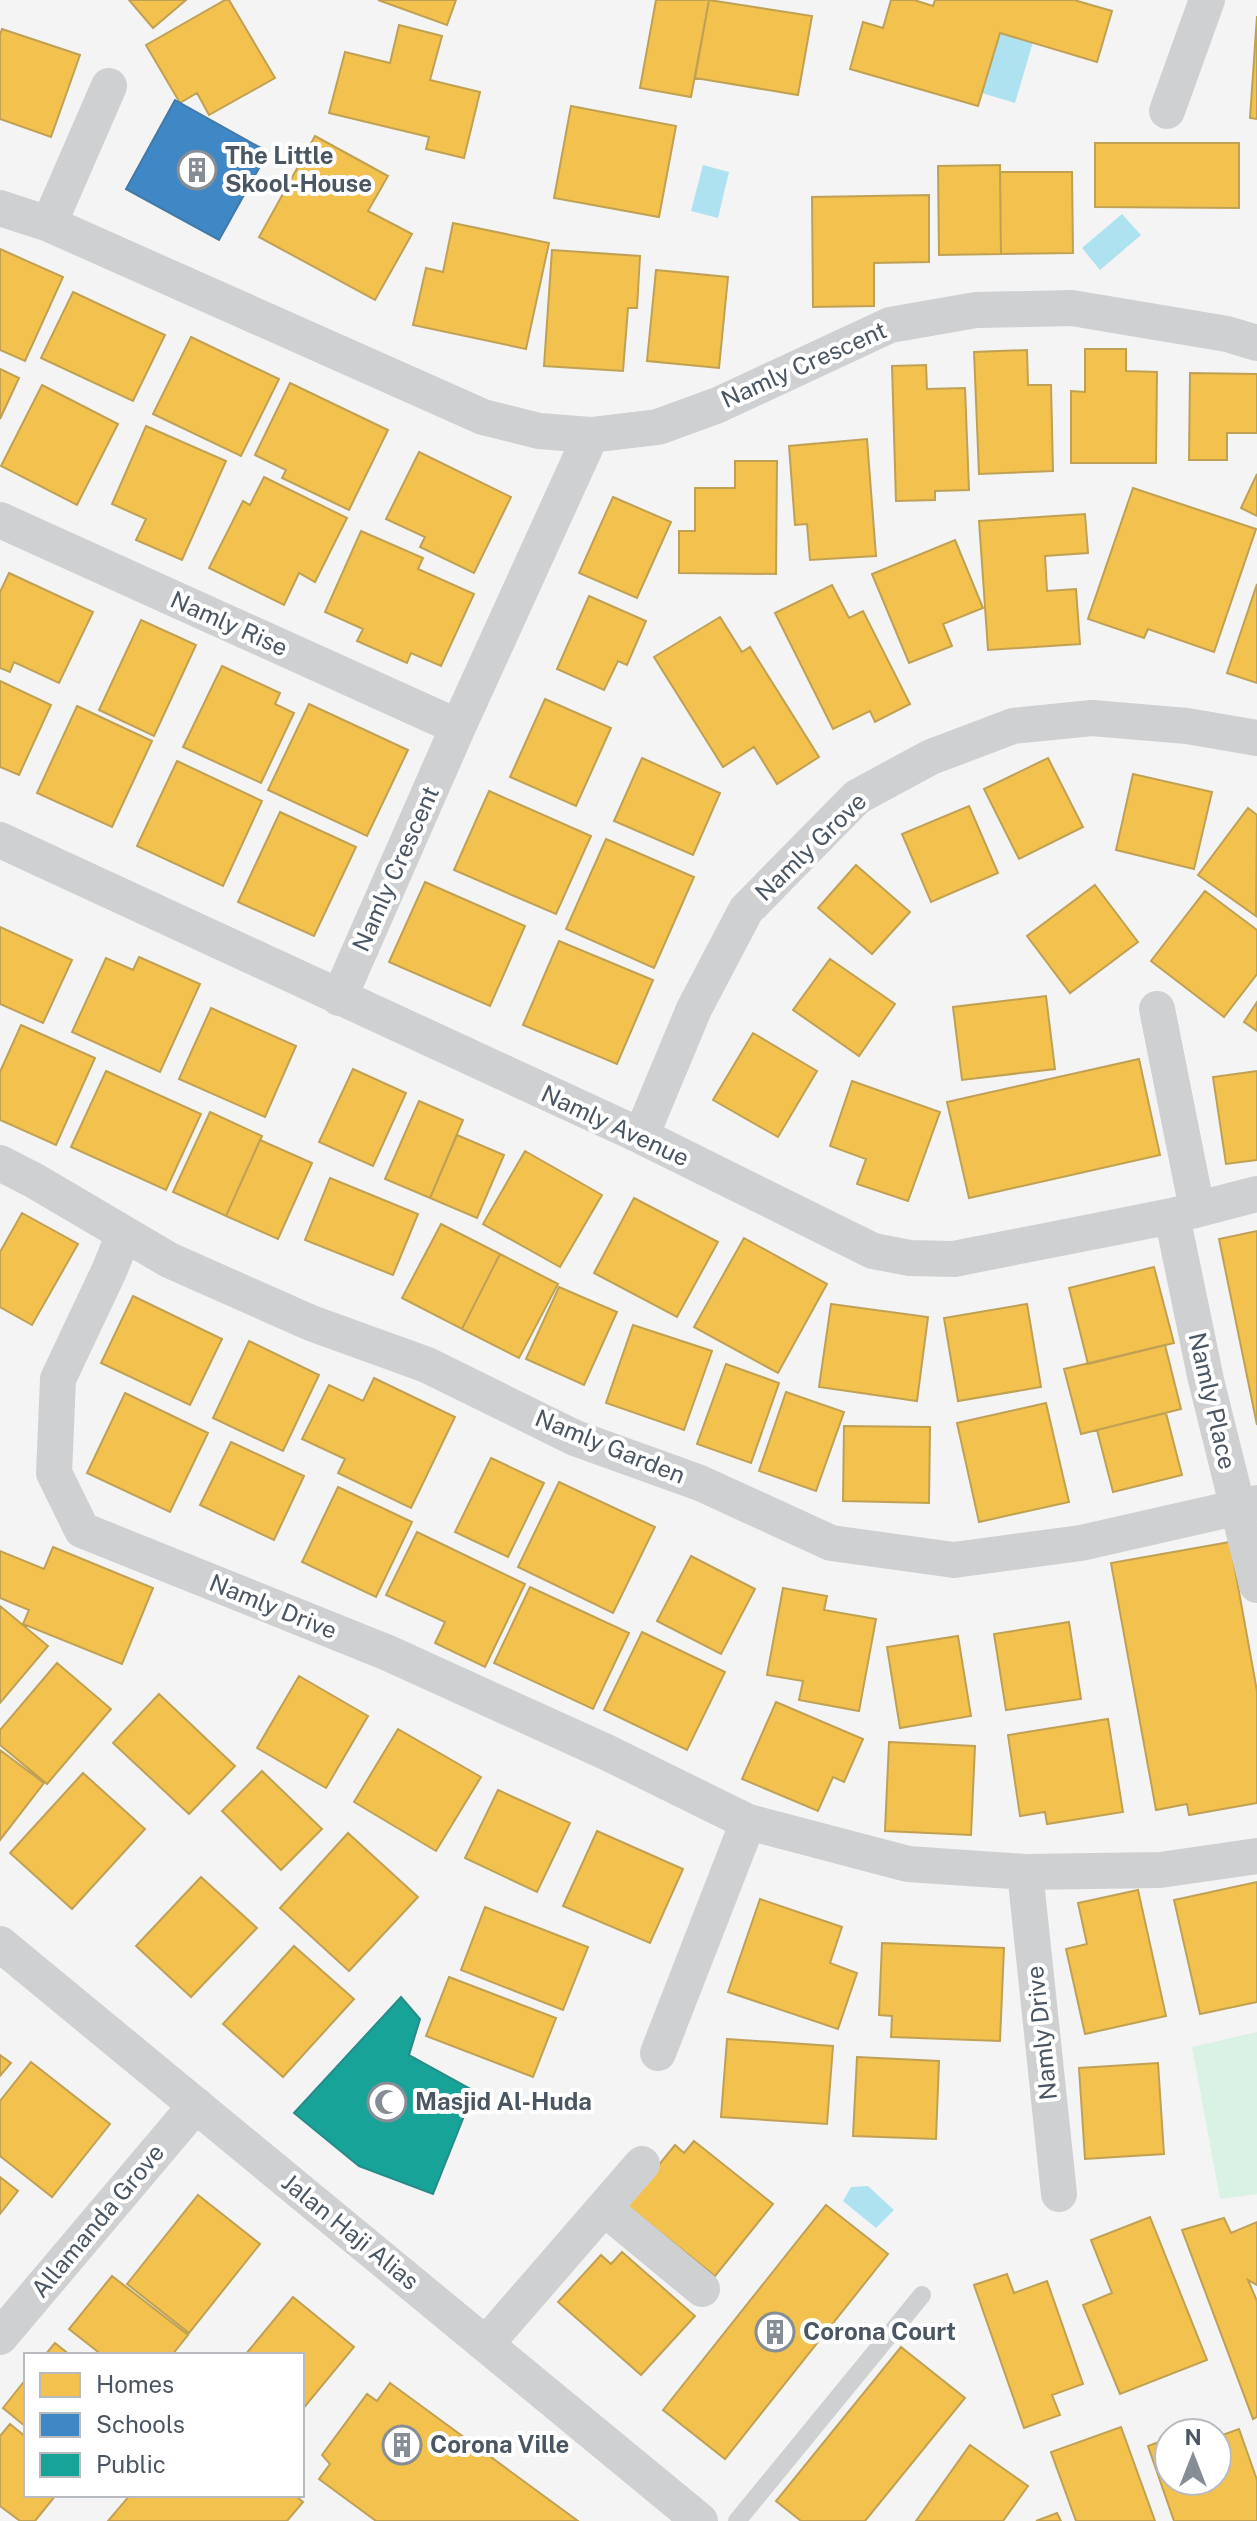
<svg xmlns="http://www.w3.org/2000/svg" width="1257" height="2521" font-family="'Public Sans',sans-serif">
  <rect width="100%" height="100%" fill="#f4f4f4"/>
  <!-- green -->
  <path fill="#d9f2e3" d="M1257 2032V2194L1220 2199 1192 2047Z"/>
  <!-- water -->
  <path fill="#aee2f0" d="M1000 33 1033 42 1015 103 982 93Z
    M703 165 729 172 718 218 691 211Z
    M1122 214 1141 235 1100 270 1082 248Z
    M868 2186 894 2210 876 2228 843 2201 851 2187Z"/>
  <!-- homes -->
  <path fill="#f2c14e" stroke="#c0a154" stroke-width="2" d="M129 0H186L153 28Z
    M225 0H229L275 78 209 115 197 93 180 103 146 45Z
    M378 0H456L447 25Z
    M656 0H709L691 97 640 88Z
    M709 0 812 16 798 95 695 78Z
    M891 0H914L933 6 935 0H1074L1112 11 1097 62 1000 33 978 106 850 69 863 22 883 28Z
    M1257 16V119L1250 118Z
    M399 25 442 36 430 80 480 92 464 158 426 149 429 137 329 113 345 52 390 63Z
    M2 29 80 55 51 137 0 119V35Z
    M571 106 676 126 659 217 554 198Z
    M315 136 388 176 368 211 412 234 375 300 259 237Z
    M1095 143H1239V208L1095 207Z
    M1000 165 1001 254 939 255 938 166Z
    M1000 172H1072L1073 253 1001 254Z
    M929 195V262L874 263V306L813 307 812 197Z
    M453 223 549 243 526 349 413 325 426 268 443 272Z
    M0 249 63 277 25 361 0 350Z
    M552 250 640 256 637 308H628L623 371 544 366Z
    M656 270 728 277 719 368 647 361Z
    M73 292 165 335 133 401 41 358Z
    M191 337 279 379 241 456 153 414Z
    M1085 349H1126V371L1157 372 1156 463H1071V391L1085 392Z
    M1027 350 1028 385H1051L1053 471 979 474 974 352Z
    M926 365 927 389 965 388 969 490 935 491V500L896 501 892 366Z
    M0 369 19 378 0 419Z
    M1190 373 1257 374V433H1227V460H1189Z
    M290 383 388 430 349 510 282 478 286 470 255 455Z
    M42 385 118 424 77 505 1 466Z
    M146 426 226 461 182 560 136 540 146 519 112 504Z
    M867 439 876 556 810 560 807 524 795 525 789 446Z
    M419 452 511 497 474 573 420 547 425 537 386 519Z
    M735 461H777L776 574 679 573V531H695V488H735Z
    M1257 474V516L1241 508Z
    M264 477 347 518 315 582 299 573 284 605 209 568 243 501 250 505Z
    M1133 488 1256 529 1214 652 1148 629 1144 638 1088 619Z
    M613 497 671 522 637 598 579 573Z
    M1085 514 1088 553 1045 556 1047 591 1076 589 1080 644 988 650 979 521Z
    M361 531 423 558 418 569 474 594 441 666 411 653 407 663 357 641 363 629 325 612Z
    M955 540 983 608 943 624 952 646 909 663 872 574Z
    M9 573 93 612 59 683 14 662 10 672 0 668V592Z
    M1257 584V683L1227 673Z
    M832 585 849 618 863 611 910 704 875 722 870 711 833 729 775 613Z
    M589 596 646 621 627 665 618 661 604 690 557 669Z
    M720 617 742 652 750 647 819 757 777 784 754 747 723 767 654 657Z
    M141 620 196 645 154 736 99 710Z
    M222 666 280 693 275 704 294 713 261 783 183 747Z
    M0 681 51 705 19 775 0 767Z
    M545 699 611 728 576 806 510 777Z
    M309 704 408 750 367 836 268 790Z
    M77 706 152 741 112 827 37 793Z
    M642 758 720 793 693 855 614 821Z
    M1048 758 1083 827 1019 859 984 789Z
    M177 761 262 801 223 886 137 846Z
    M1133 774 1212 792 1194 869 1116 850Z
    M489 791 591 836 556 914 454 870Z
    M969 806 998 873 931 902 902 834Z
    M1248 808 1257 815 1256 916 1198 875Z
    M280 812 356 847 314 936 238 902Z
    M606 839 694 877 654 968 566 929Z
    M856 865 910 912 872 954 818 908Z
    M425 882 525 926 490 1006 389 962Z
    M1095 885 1138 942 1070 993 1027 936Z
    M1205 891 1257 930V974L1224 1017 1151 961Z
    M0 927 72 960 43 1023 0 1004Z
    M559 941 653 980 617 1064 523 1025Z
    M139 957 200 984 160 1072 72 1032 106 958 133 970Z
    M830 959 895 1004 859 1056 793 1010Z
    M1046 996 1055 1069 962 1080 953 1007Z
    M1257 1002V1031L1244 1022Z
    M211 1008 296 1046 265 1117 179 1079Z
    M21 1025 95 1058 56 1145 0 1120V1072Z
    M753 1033 817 1071 778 1137 713 1100Z
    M1139 1059 1160 1155 969 1198 947 1102Z
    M353 1069 406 1093 373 1166 319 1142Z
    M106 1071 201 1114 166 1190 71 1147Z
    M1257 1071V1160L1226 1164 1213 1077Z
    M852 1081 940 1112 908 1201 857 1184 866 1159 830 1146Z
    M419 1101 463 1120 430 1198 385 1179Z
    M210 1112 262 1136 226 1216 173 1192Z
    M457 1135 504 1155 477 1218 430 1198Z
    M260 1140 312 1163 278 1239 226 1216Z
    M525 1151 602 1195 560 1267 483 1224Z
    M330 1178 418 1214 393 1275 305 1240Z
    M634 1198 718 1242 677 1317 594 1273Z
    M22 1213 78 1244 32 1325 0 1307V1252Z
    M441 1224 500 1254 462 1329 402 1298Z
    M1257 1231V1425L1219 1239Z
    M744 1238 827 1284 778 1373 694 1327Z
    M500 1254 558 1284 519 1358 462 1329Z
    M1154 1267 1174 1343 1088 1364 1069 1288Z
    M559 1287 617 1312 584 1385 526 1359Z
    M133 1296 222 1339 190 1405 101 1363Z
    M831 1304 928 1317 917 1401 819 1387Z
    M1027 1304 1041 1387 958 1401 944 1318Z
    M633 1325 712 1351 684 1430 606 1403Z
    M249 1341 319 1375 283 1451 213 1418Z
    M1165 1345 1181 1409 1081 1434 1064 1369Z
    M726 1364 779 1383 751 1463 697 1444Z
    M374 1378 455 1417 411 1508 338 1473 345 1459 302 1439 329 1385 363 1401Z
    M786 1392 844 1412 816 1491 759 1471Z
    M125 1393 208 1433 170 1512 87 1473Z
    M1046 1403 1069 1502 979 1522 957 1423Z
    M1166 1413 1182 1475 1113 1492 1097 1430Z
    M844 1426 930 1427 929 1503 843 1501Z
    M231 1442 304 1476 274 1540 200 1505Z
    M491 1458 544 1483 508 1557 455 1532Z
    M559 1482 655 1527 613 1613 518 1567Z
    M338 1487 412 1522 376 1597 302 1562Z
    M417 1532 525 1584 485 1667 435 1643 445 1622 386 1595Z
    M1230 1542 1257 1691V1803L1189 1815 1187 1804 1156 1810 1111 1563Z
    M53 1547 153 1588 122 1664 23 1624 29 1610 0 1598V1551L44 1569Z
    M691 1556 755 1589 721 1654 657 1621Z
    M530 1587 629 1633 593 1709 494 1663Z
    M783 1588 827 1596 824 1610 876 1619 859 1711 799 1700 803 1681 767 1675Z
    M0 1606 48 1646 0 1703Z
    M1069 1622 1081 1699 1006 1710 994 1634Z
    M642 1632 725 1672 687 1750 604 1710Z
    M958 1636 971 1716 900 1728 887 1647Z
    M57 1663 111 1709 47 1784 0 1745V1730Z
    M299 1676 368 1716 326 1788 257 1748Z
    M159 1694 235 1766 189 1814 113 1743Z
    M776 1702 863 1739 844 1782 833 1777 818 1811 742 1779Z
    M1108 1719 1123 1812 1047 1824 1045 1812 1020 1816 1008 1735Z
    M398 1729 481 1777 436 1851 354 1802Z
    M889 1742 975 1746 971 1835 885 1831Z
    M0 1750 44 1783 0 1840Z
    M262 1771 322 1829 281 1870 222 1811Z
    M83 1773 145 1829 72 1909 10 1853Z
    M498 1790 570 1823 537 1892 465 1858Z
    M597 1831 683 1869 650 1943 563 1906Z
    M348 1833 418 1897 349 1971 280 1908Z
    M201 1877 257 1928 191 1997 136 1946Z
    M1257 1882V2002L1200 2014 1174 1900Z
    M1138 1890 1166 2016 1085 2034 1066 1949 1087 1944 1078 1903Z
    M760 1899 842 1927 830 1963 857 1973 838 2029 728 1992Z
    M485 1907 588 1947 563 2010 461 1970Z
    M882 1943 1004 1948 1000 2041 891 2037 892 2016 879 2015Z
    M294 1946 354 1999 283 2077 223 2024Z
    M449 1977 556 2018 533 2077 426 2036Z
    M727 2039 833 2046 827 2124 721 2117Z
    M0 2055 11 2063 0 2076Z
    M857 2057 939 2061 936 2139 853 2136Z
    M31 2062 110 2124 52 2197 0 2156V2101Z
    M1158 2063 1164 2154 1085 2159 1079 2068Z
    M694 2141 773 2204 715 2276 626 2205 675 2145 684 2153Z
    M0 2177 18 2191 0 2214Z
    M198 2195 260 2244 189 2333 127 2284Z
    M826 2205 888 2254 725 2459 663 2410Z
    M1150 2217 1207 2360 1120 2394 1083 2305 1112 2293 1091 2240Z
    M1224 2218 1231 2233 1257 2222V2285L1248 2280 1257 2301V2417L1253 2419 1182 2230Z
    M622 2252 695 2316 641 2375 558 2302 601 2255 611 2264Z
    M1007 2274 1014 2293 1047 2281 1083 2384 1052 2395 1060 2415 1024 2428 974 2285Z
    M112 2276 188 2335 172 2355H102L69 2329Z
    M293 2297 354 2347 302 2410V2355H245Z
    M55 2343 70 2355H45Z
    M901 2347 965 2398 865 2521H801L776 2501Z
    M26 2379V2427L3 2408Z
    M390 2383 578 2521H376L319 2479 330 2464 322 2455 367 2394 377 2401Z
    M10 2424 26 2437V2495H56L35 2521H20L0 2506V2436Z
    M1121 2427 1155 2521H1076L1051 2452Z
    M1239 2429 1257 2480V2521H1174L1148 2446 1169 2438V2481H1217V2437Z
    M970 2445 1028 2486 1003 2521H916Z
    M130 2495H295L303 2502 287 2521H108Z
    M1057 2513 1061 2521H1036Z"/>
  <!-- schools -->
  <path fill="#3f88c5" stroke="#4279a7" stroke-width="2" d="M175 100 268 152 219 240 126 189Z"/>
  <!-- public -->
  <path fill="#17a398" stroke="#268c88" stroke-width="2" d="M401 1997 420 2019 409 2055 474 2091 433 2194 359 2166 294 2113Z"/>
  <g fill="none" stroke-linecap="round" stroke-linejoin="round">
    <!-- lane -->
    <path stroke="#ced0d2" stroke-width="18" d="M737 2521 922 2295"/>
    <!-- street -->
    <path stroke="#ced0d2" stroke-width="36" d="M1167 111 1207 0
      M0 208 49 224 483 417 539 431 591 435 658 427 718 405 890 325 976 310 1072 308 1227 334 1257 343
      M49 224 109 86
      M0 520 458 727
      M0 840 641 1136 873 1251 910 1258 954 1259 1172 1216 1257 1194
      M339 998 458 727 591 435
      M1157 1009 1197 1209
      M641 1136 694 1009 746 910 857 797 931 757 1013 726 1092 718 1187 726 1257 738
      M0 1163 35 1181 169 1260 311 1323 427 1365 575 1438 700 1483 831 1543 954 1560 1081 1543 1257 1503
      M1172 1216 1206 1380 1257 1585
      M124 1234 109 1271 58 1379 54 1473 82 1530 388 1653 606 1752 748 1822 908 1864 1025 1872 1160 1870 1257 1856
      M1025 1872 1059 2194
      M0 1944 700 2521
      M658 2053 748 1822
      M604 2208 702 2289
      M0 2337 196 2105
      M486 2344 642 2164"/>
  </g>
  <!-- icons -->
  <defs>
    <symbol id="building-ring" viewBox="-11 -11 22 22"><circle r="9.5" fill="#fff" stroke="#868d94" stroke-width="1.5"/><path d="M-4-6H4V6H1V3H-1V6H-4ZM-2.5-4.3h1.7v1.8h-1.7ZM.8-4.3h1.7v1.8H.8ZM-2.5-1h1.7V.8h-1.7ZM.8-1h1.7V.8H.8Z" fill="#868d94"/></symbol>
    <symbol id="mosque-ring" viewBox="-11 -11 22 22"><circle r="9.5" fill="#fff" stroke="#868d94" stroke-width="1.5"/><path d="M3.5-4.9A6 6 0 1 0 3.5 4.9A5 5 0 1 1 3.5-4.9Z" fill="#868d94"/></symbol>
  </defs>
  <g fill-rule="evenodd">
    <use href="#building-ring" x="175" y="148" width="44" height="44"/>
    <use href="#mosque-ring" x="365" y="2080" width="44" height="44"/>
    <use href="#building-ring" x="753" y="2310" width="44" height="44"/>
    <use href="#building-ring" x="380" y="2423" width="44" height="44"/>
  </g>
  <g text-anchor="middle" stroke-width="8" stroke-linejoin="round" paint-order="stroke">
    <!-- poi labels -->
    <g font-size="24" font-weight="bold" fill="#4a5661" stroke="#fff" text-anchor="start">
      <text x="225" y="164">The Little<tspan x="225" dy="28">Skool-House</tspan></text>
      <text x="415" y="2110">Masjid Al-Huda</text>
      <text x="803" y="2340">Corona Court</text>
      <text x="430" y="2453">Corona Ville</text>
    </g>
    <!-- street labels -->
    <g font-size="24" fill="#4a5661" stroke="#fff">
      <text transform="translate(804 365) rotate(-24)" y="8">Namly Crescent</text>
      <text transform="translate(229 624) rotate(24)" y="8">Namly Rise</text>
      <text transform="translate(811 847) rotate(-44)" y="8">Namly Grove</text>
      <text transform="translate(396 869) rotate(-66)" y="8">Namly Crescent</text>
      <text transform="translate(615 1126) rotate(25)" y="8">Namly Avenue</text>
      <text transform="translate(1212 1401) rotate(77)" y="8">Namly Place</text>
      <text transform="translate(610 1447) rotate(22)" y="8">Namly Garden</text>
      <text transform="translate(273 1607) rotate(22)" y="8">Namly Drive</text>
      <text transform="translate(1042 2033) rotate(-96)" y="8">Namly Drive</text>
      <text transform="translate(98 2221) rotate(-50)" y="8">Allamanda Grove</text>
      <text transform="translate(350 2232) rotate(39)" y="8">Jalan Haji Alias</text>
    </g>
  </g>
  <!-- legend -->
  <rect x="24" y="2353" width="280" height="144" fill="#ffffff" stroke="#b7bbc0" stroke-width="2"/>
  <rect x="40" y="2373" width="40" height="24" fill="#f2c14e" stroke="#b7bbc0" stroke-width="2"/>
  <text x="96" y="2393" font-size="24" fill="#4a5661">Homes</text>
  <rect x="40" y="2413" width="40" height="24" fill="#3f88c5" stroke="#b7bbc0" stroke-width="2"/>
  <text x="96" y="2433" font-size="24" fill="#4a5661">Schools</text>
  <rect x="40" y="2453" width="40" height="24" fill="#17a398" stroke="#b7bbc0" stroke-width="2"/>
  <text x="96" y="2473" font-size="24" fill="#4a5661">Public</text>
  <!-- north arrow -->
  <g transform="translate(1193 2457)"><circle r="38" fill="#ffffff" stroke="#b7bbc0" stroke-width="2"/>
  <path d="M0-6L14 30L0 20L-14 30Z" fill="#868d94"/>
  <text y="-12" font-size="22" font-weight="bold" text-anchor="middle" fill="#4a5661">N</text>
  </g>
</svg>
